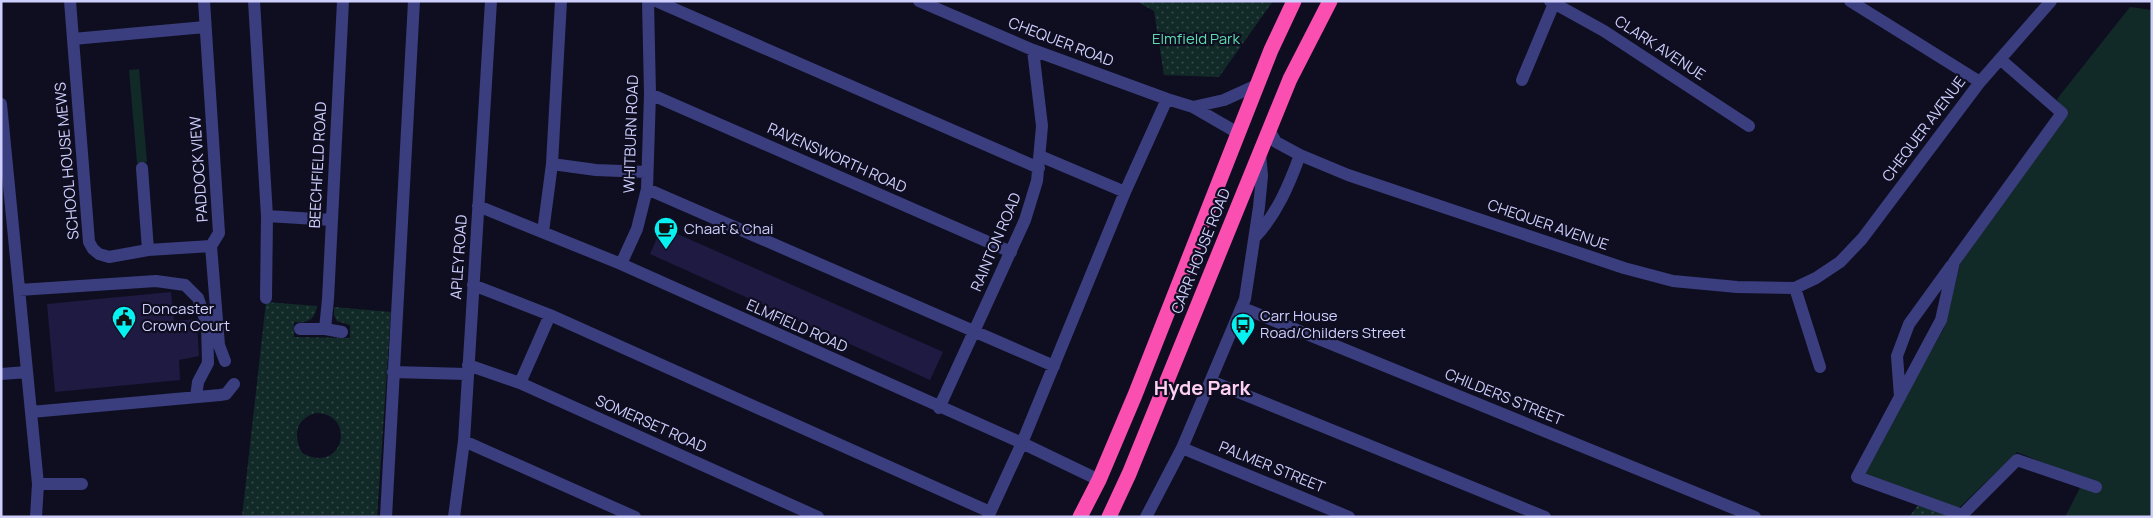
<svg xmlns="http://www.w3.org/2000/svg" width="2153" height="518" font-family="Manrope,sans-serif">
  <defs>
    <pattern id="park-dots" width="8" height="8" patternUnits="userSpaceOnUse" patternTransform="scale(1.25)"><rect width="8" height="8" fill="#112a27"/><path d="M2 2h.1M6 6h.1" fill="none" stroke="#334847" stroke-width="1.8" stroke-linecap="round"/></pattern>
  </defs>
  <rect width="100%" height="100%" fill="#0f0e21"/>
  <!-- green -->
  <path fill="#112a27" d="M2130 7 2152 10V517H2065L2084 480 2017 452 1959 508 1863 474 1944 328 1960 264 2066 116 2057 99Z
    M139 69 147 162 137 163 129 70Z"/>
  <!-- park -->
  <path fill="url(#park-dots)" fill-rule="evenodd" d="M1136 1H1273L1219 77 1164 75 1154 11Z
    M266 302 317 306C315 320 307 324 294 322V337L350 338V325L337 321 334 315V307L391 312 377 517H242ZM316 413C357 413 344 476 302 453 293 435 295 419 316 413Z
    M1918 505 1952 517H1909Z"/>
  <!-- building -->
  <path fill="#1e1a41" d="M662 227 943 352 930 380 650 254Z
    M171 292 174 321 196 319 197 322 199 356 179 360 180 380 55 392 47 304Z"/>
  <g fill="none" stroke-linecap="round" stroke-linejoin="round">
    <!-- minor -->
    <path stroke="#3a3e7e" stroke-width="12" d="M70 1 89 242 93 249 99 254 109 257 148 250 211 246
      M204 1 219 233 211 246 219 345 225 361
      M254 1 267 216 266 298
      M656 1 1039 168
      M919 1 1033 50 1167 99 1193 107 1238 133
      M1550 1 1604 31 1749 126
      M1850 1 1980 82
      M73 39 205 27
      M2000 59 2062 113 1954 262 1941 320 1857 477 1962 515 2017 460 2096 487
      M1522 80 1555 1
      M650 94 1011 252
      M1 104 38 484 36 517
      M1193 107 1224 100 1257 85
      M1269 130 1276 142 1300 155 1348 175 1624 268 1673 281 1737 287 1795 288 1816 278 1840 262 1862 239 1980 82 2051 1
      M552 164 596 170 647 172
      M142 168 148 250
      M647 189 1054 366
      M1125 192 1167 99
      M478 206 621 264 1022 443 1099 480
      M267 216 332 220
      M543 232 552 164 561 1
      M1255 237C1277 214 1289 185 1300 155
      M621 264 637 229 647 189 650 94 648 1
      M473 285 550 315 990 512
      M1795 288 1820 367
      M19 290 156 281 185 285 198 298 207 325 208 363 198 382 196 397
      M1241 311 1248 310 1755 517
      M300 329H325L328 299 343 1
      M325 329 342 332
      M468 365 520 383 818 517
      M393 372 467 374
      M1 374 27 372
      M1211 381 1545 517
      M520 383 550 315
      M1900 397 1897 356 1909 324 1951 266
      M939 408 1025 220 1037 181 1042 126 1033 50
      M31 412 220 395 226 394 234 384
      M464 441 635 517
      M1182 448 1349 517
      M38 484H82
      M386 517 414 1
      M454 517 464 441 491 1
      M988 517 1022 443 1125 192 1040 156
      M1146 517 1182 448 1245 299 1259 207 1262 176 1260 153"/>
    <!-- highway -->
    <path stroke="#fa4eb1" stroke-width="15" d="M1080 517 1099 480 1135 395 1271 50 1294 1
      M1109 517 1129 474 1290 79 1330 1"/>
  </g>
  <!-- icons -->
  <defs>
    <symbol id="cafe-pin" viewBox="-11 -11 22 30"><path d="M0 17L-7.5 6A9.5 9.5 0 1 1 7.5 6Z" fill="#07f1f1" stroke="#0f0e21"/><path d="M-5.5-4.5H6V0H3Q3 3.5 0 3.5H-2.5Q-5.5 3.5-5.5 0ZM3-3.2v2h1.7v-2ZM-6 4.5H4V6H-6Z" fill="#111"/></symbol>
    <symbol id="civic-pin" viewBox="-11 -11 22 30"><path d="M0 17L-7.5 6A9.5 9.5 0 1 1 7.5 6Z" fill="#07f1f1" stroke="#0f0e21"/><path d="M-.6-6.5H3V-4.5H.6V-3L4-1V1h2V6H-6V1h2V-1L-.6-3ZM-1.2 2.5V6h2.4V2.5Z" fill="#111"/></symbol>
    <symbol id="bus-pin" viewBox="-11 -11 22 30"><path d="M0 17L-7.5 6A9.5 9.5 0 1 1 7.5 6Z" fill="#07f1f1" stroke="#0f0e21"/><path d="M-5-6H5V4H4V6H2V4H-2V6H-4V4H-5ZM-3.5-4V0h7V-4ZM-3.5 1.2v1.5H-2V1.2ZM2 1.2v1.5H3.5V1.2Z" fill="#111"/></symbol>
  </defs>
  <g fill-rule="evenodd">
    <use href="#cafe-pin" x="652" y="215" width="28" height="38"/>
    <use href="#civic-pin" x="110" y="304" width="28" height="38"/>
    <use href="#bus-pin" x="1229" y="311" width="28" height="38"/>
  </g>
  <g text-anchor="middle" stroke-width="4.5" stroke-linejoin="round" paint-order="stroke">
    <!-- park labels -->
    <g font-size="15" fill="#5ddbaf" stroke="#0f0e21">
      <text x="1196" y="44">Elmfield Park</text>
    </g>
    <!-- street labels -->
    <g font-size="15" fill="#cfcffe" stroke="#0f0e21">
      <text transform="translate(1061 42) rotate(21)" y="5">CHEQUER ROAD</text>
      <text transform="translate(1660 48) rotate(33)" y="5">CLARK AVENUE</text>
      <text transform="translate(1924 129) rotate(-53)" y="5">CHEQUER AVENUE</text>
      <text transform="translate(631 134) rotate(-88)" y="5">WHITBURN ROAD</text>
      <text transform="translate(837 158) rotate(24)" y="5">RAVENSWORTH ROAD</text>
      <text transform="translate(67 161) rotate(-95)" y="5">SCHOOL HOUSE MEWS</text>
      <text transform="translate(318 165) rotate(-87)" y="5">BEECHFIELD ROAD</text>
      <text transform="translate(199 169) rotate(-94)" y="5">PADDOCK VIEW</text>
      <text transform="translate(1548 225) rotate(19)" y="5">CHEQUER AVENUE</text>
      <text transform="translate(996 242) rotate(-67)" y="5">RAINTON ROAD</text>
      <text transform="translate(1201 251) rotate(-68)" y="5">CARR HOUSE ROAD</text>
      <text transform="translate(459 257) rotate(-86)" y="5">APLEY ROAD</text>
      <text transform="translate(797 326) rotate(24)" y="5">ELMFIELD ROAD</text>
      <text transform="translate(1504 397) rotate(22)" y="5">CHILDERS STREET</text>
      <text transform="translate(651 424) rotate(24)" y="5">SOMERSET ROAD</text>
      <text transform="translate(1272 467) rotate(22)" y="5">PALMER STREET</text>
    </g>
    <!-- poi labels -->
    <g font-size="15" fill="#cfcffe" stroke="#0f0e21" text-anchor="start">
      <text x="684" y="234">Chaat &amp; Chai</text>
      <text x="142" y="314">Doncaster<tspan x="142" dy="17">Crown Court</tspan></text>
      <text x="1260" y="321">Carr House<tspan x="1260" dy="17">Road/Childers Street</tspan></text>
    </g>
    <!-- district labels -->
    <g font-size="20" font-weight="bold" fill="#fed1f2" stroke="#0f0e21">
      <text x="1202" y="395">Hyde Park</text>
    </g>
  </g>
  <!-- border -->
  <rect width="2153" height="518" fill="none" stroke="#cfcffe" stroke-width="5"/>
</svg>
